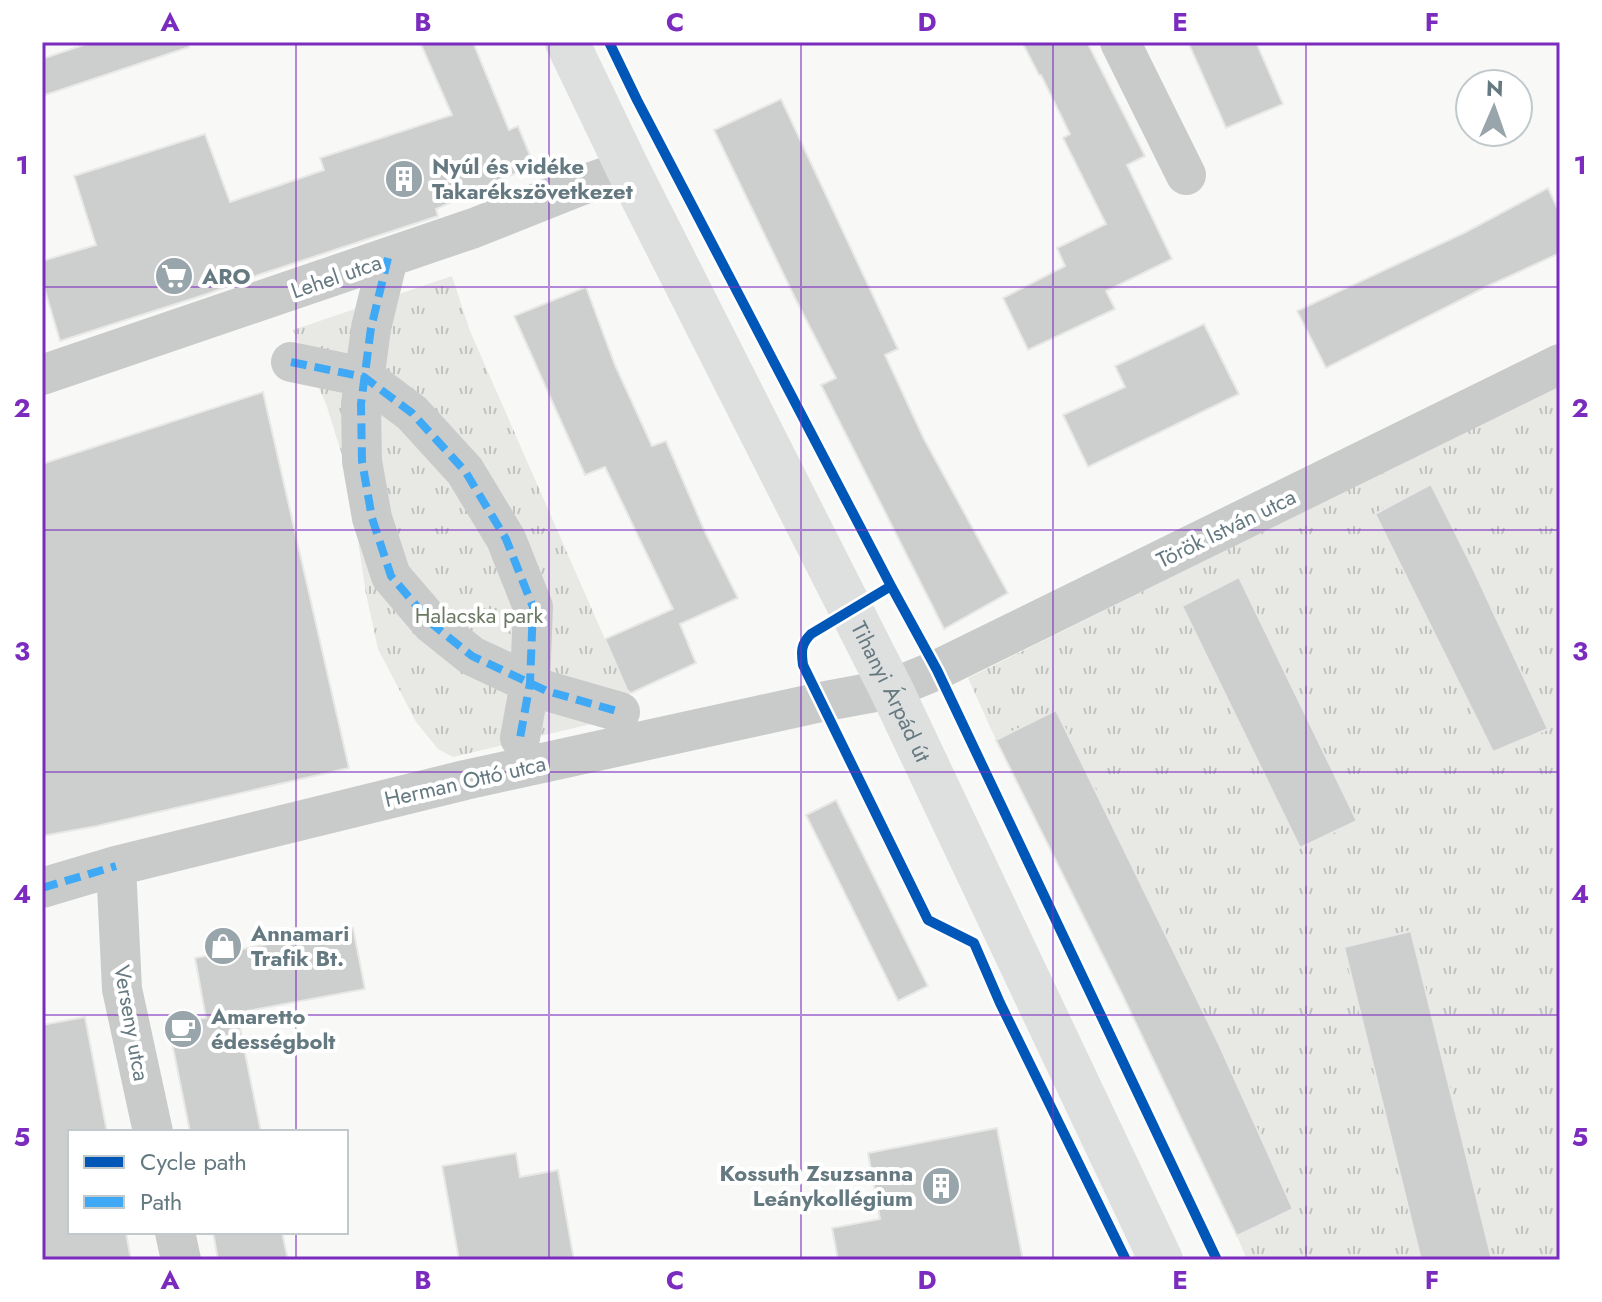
<svg xmlns="http://www.w3.org/2000/svg" width="1602" height="1302" font-family="Jost,sans-serif">
  <defs>
    <pattern id="grass-tufts" width="24" height="20" patternUnits="userSpaceOnUse" patternTransform="scale(2)"><rect width="24" height="20" fill="#e8e9e5"/><path d="M3 7l-1-3M5 7V3M7 7l1-3M15 17l-1-3M17 17v-4M19 17l1-3" fill="none" stroke="#c0c2bf"/></pattern>
  </defs>
  <rect width="100%" height="100%" fill="#f8f8f7"/>
  <!-- grass -->
  <path fill="url(#grass-tufts)" d="M452 276 470 331 629 694 633 714 453 757 438 749 416 722 378 649 366 594 348 474 326 404 293 330Z
    M1560 385V1260H1247L1237 1236 1293 1209 1219 1044 1055 711 996 740 968 678Z"/>
  <!-- building -->
  <path fill="#cdcfcf" stroke="#e8e8e6" stroke-width="2" d="M92 42H188L189 47 42 96V59Z
    M420 42H473L509 130 518 126 534 165 436 209 438 216 255 276 207 294 60 341 42 280V261L96 245 74 176 205 134 230 202 324 170 320 158 452 115Z
    M1022 42H1087L1145 156 1127 165 1172 259 1106 291 1115 309 1028 350 1003 298 1065 266 1057 248 1106 224 1063 138 1070 134 1041 75H1039Z
    M1188 42H1256L1283 104 1226 128Z
    M781 99 898 349 885 355 924 439 1008 593 944 629 821 385 836 378 796 300 714 130Z
    M1548 188 1560 214V253L1490 285 1326 368 1297 311 1464 233Z
    M586 287 615 365 652 446 666 441 705 532 738 598 680 624 696 663 631 693 627 690 605 639 673 609 605 467 585 475 514 316Z
    M1204 324 1239 394 1088 467 1063 415 1125 387 1115 366Z
    M263 392 349 768 97 826 42 836V464Z
    M1431 484 1472 566 1548 729 1493 752 1375 514Z
    M1239 577 1357 821 1300 848 1182 606Z
    M1056 710 1219 1044 1293 1209 1237 1236 1122 994 996 740Z
    M836 800 928 986 898 1001 806 815Z
    M353 928 365 989 237 1013 261 1132H190L168 1023 206 1018 195 958Z
    M1411 931 1492 1260H1421L1344 947Z
    M85 1017 107 1132H70V1232H126L131 1260H42V1025Z
    M997 1128 1023 1260H838L832 1228 880 1219 868 1153Z
    M516 1153 520 1177 558 1170 574 1260H459L442 1166Z
    M213 1232H282L288 1260H218Z"/>
  <g fill="none" stroke-linecap="round" stroke-linejoin="round">
    <!-- street -->
    <path stroke="#c9cbcb" stroke-width="40" d="M1120 42 1186 175
      M388 258 371 328 361 404 362 461 372 518 391 576 432 624 472 656 547 691 620 712
      M291 362 364 377 412 413 465 471 506 539 533 607 530 683 520 738
      M42 375 474 228 577 187 628 169
      M116 866 122 989 153 1132
      M42 888 116 866 465 780 821 702 891 689 937 670 1560 364
      M175 1232 181 1260"/>
    <!-- secondary -->
    <path stroke="#dedfdf" stroke-width="44" id="s1" d="M567 42 628 169 891 689 1161 1260"/>
    <!-- quiet -->
    <path stroke="#3fa9f5" stroke-width="8" stroke-dasharray="16 8" stroke-linecap="butt" d="M388 258 371 328 361 404 362 461 372 518 391 576 432 624 472 656 547 691 620 712
      M291 362 364 377 412 413 465 471 506 539 533 607 530 683 520 738
      M42 888 116 866"/>
    <defs>
      <path id="cycleway" d="M609 42 637 100 891 586 937 670 1217 1260
        M891 586 811 634C801 644 801 651 803 665L928 920 974 943 1000 1003 1126 1260"/>
    </defs>
    <!-- cycleway casing -->
    <use href="#cycleway" stroke="#fff" stroke-width="15"/>
    <!-- cycleway -->
    <use href="#cycleway" stroke="#0057b8" stroke-width="10"/>
  </g>
  <!-- grid -->
  <path fill="none" stroke="#7b2cbf" stroke-width="2" stroke-opacity="0.55" d="M296 42V1132M549 42V1260M801 42V1260M1053 42V1260M1306 42V1260M42 287H1560M42 530H1560M42 772H1560M42 1015H1560M296 1232V1260"/>
  <!-- icons -->
  <defs>
    <symbol id="building-disc" viewBox="-11 -11 22 22"><circle r="9.5" fill="#98a5aa" stroke="#fff"/><path d="M-4-6H4V6H1V3H-1V6H-4ZM-2.5-4.3h1.7v1.8h-1.7ZM.8-4.3h1.7v1.8H.8ZM-2.5-1h1.7V.8h-1.7ZM.8-1h1.7V.8H.8Z" fill="#fff"/></symbol>
    <symbol id="supermarket-disc" viewBox="-11 -11 22 22"><circle r="9.5" fill="#98a5aa" stroke="#fff"/><path d="M-6-5.5h2.5l.6 2H6L4.5 2H-2.5L-4.4-4H-6ZM-1.5 3.2a1.3 1.3 0 1 0 .1 0ZM3 3.2a1.3 1.3 0 1 0 .1 0Z" fill="#fff"/></symbol>
    <symbol id="shop-disc" viewBox="-11 -11 22 22"><circle r="9.5" fill="#98a5aa" stroke="#fff"/><path d="M-5-2.5h2.3a2.7 3.5 0 0 1 5.4 0H5L5.5 6h-11ZM-1.5-2.5h3a1.5 2.3 0 0 0-3 0Z" fill="#fff"/></symbol>
    <symbol id="cafe-disc" viewBox="-11 -11 22 22"><circle r="9.5" fill="#98a5aa" stroke="#fff"/><path d="M-5.5-4.5H6V0H3Q3 3.5 0 3.5H-2.5Q-5.5 3.5-5.5 0ZM3-3.2v2h1.7v-2ZM-6 4.5H4V6H-6Z" fill="#fff"/></symbol>
  </defs>
  <g fill-rule="evenodd">
    <use href="#building-disc" x="382" y="157" width="44" height="44"/>
    <use href="#supermarket-disc" x="152" y="254" width="44" height="44"/>
    <use href="#shop-disc" x="201" y="924" width="44" height="44"/>
    <use href="#cafe-disc" x="161" y="1007" width="44" height="44"/>
    <use href="#building-disc" x="919" y="1164" width="44" height="44"/>
  </g>
  <g text-anchor="middle" stroke-width="8" stroke-linejoin="round" paint-order="stroke">
    <!-- poi labels -->
    <g font-size="22" font-weight="bold" fill="#657980" stroke="#fff" text-anchor="start">
      <text x="432" y="174">Nyúl és vidéke<tspan x="432" dy="25">Takarékszövetkezet</tspan></text>
      <text x="202" y="284">ARO</text>
      <text x="251" y="941">Annamari<tspan x="251" dy="25">Trafik Bt.</tspan></text>
      <text x="211" y="1024">Amaretto<tspan x="211" dy="25">édességbolt</tspan></text>
      <text x="913" y="1181" text-anchor="end">Kossuth Zsuzsanna<tspan x="913" dy="25">Leánykollégium</tspan></text>
    </g>
    <!-- street labels -->
    <g font-size="22" fill="#657980" stroke="#fff">
      <text transform="translate(336 276) rotate(-19)" y="8">Lehel utca</text>
      <text transform="translate(1226 528) rotate(-26)" y="8">Török István utca</text>
      <text dy="8" stroke="none"><textPath href="#s1" startOffset="726">Tihanyi Árpád út</textPath></text>
      <text transform="translate(465 781) rotate(-13)" y="8">Herman Ottó utca</text>
      <text transform="translate(132 1023) rotate(80)" y="8">Verseny utca</text>
    </g>
    <!-- park labels -->
    <g font-size="22" fill="#6b7864" stroke="#fff">
      <text x="479" y="623">Halacska park</text>
    </g>
  </g>
  <!-- border -->
  <rect width="1602" height="1302" fill="none" stroke="#ffffff" stroke-width="88"/>
  <!-- legend -->
  <rect x="68" y="1130" width="280" height="104" fill="#ffffff" stroke="#c1c9cc" stroke-width="2"/>
  <rect x="84" y="1156" width="40" height="12" fill="#0057b8" stroke="#c1c9cc" stroke-width="2"/>
  <text x="140" y="1170" font-size="24" fill="#657980">Cycle path</text>
  <rect x="84" y="1196" width="40" height="12" fill="#3fa9f5" stroke="#c1c9cc" stroke-width="2"/>
  <text x="140" y="1210" font-size="24" fill="#657980">Path</text>
  <!-- north arrow -->
  <g transform="translate(1494 108) rotate(2)"><circle r="38" fill="#ffffff" stroke="#c1c9cc" stroke-width="2"/>
  <path d="M0-6L14 30L0 20L-14 30Z" fill="#98a5aa"/>
  <text y="-12" font-size="22" font-weight="bold" text-anchor="middle" fill="#657980">N</text>
  </g>
  <rect x="44" y="44" width="1514" height="1214" fill="none" stroke="#7b2cbf" stroke-width="3"/>
  <g font-size="26" text-anchor="middle" font-weight="bold" fill="#7b2cbf">
    <text x="170" y="31">A</text>
    <text x="423" y="31">B</text>
    <text x="675" y="31">C</text>
    <text x="927" y="31">D</text>
    <text x="1180" y="31">E</text>
    <text x="1432" y="31">F</text>
    <text x="22" y="174">1</text>
    <text x="1580" y="174">1</text>
    <text x="22" y="417">2</text>
    <text x="1580" y="417">2</text>
    <text x="22" y="660">3</text>
    <text x="1580" y="660">3</text>
    <text x="22" y="903">4</text>
    <text x="1580" y="903">4</text>
    <text x="22" y="1146">5</text>
    <text x="1580" y="1146">5</text>
    <text x="170" y="1289">A</text>
    <text x="423" y="1289">B</text>
    <text x="675" y="1289">C</text>
    <text x="927" y="1289">D</text>
    <text x="1180" y="1289">E</text>
    <text x="1432" y="1289">F</text>
  </g>
</svg>
